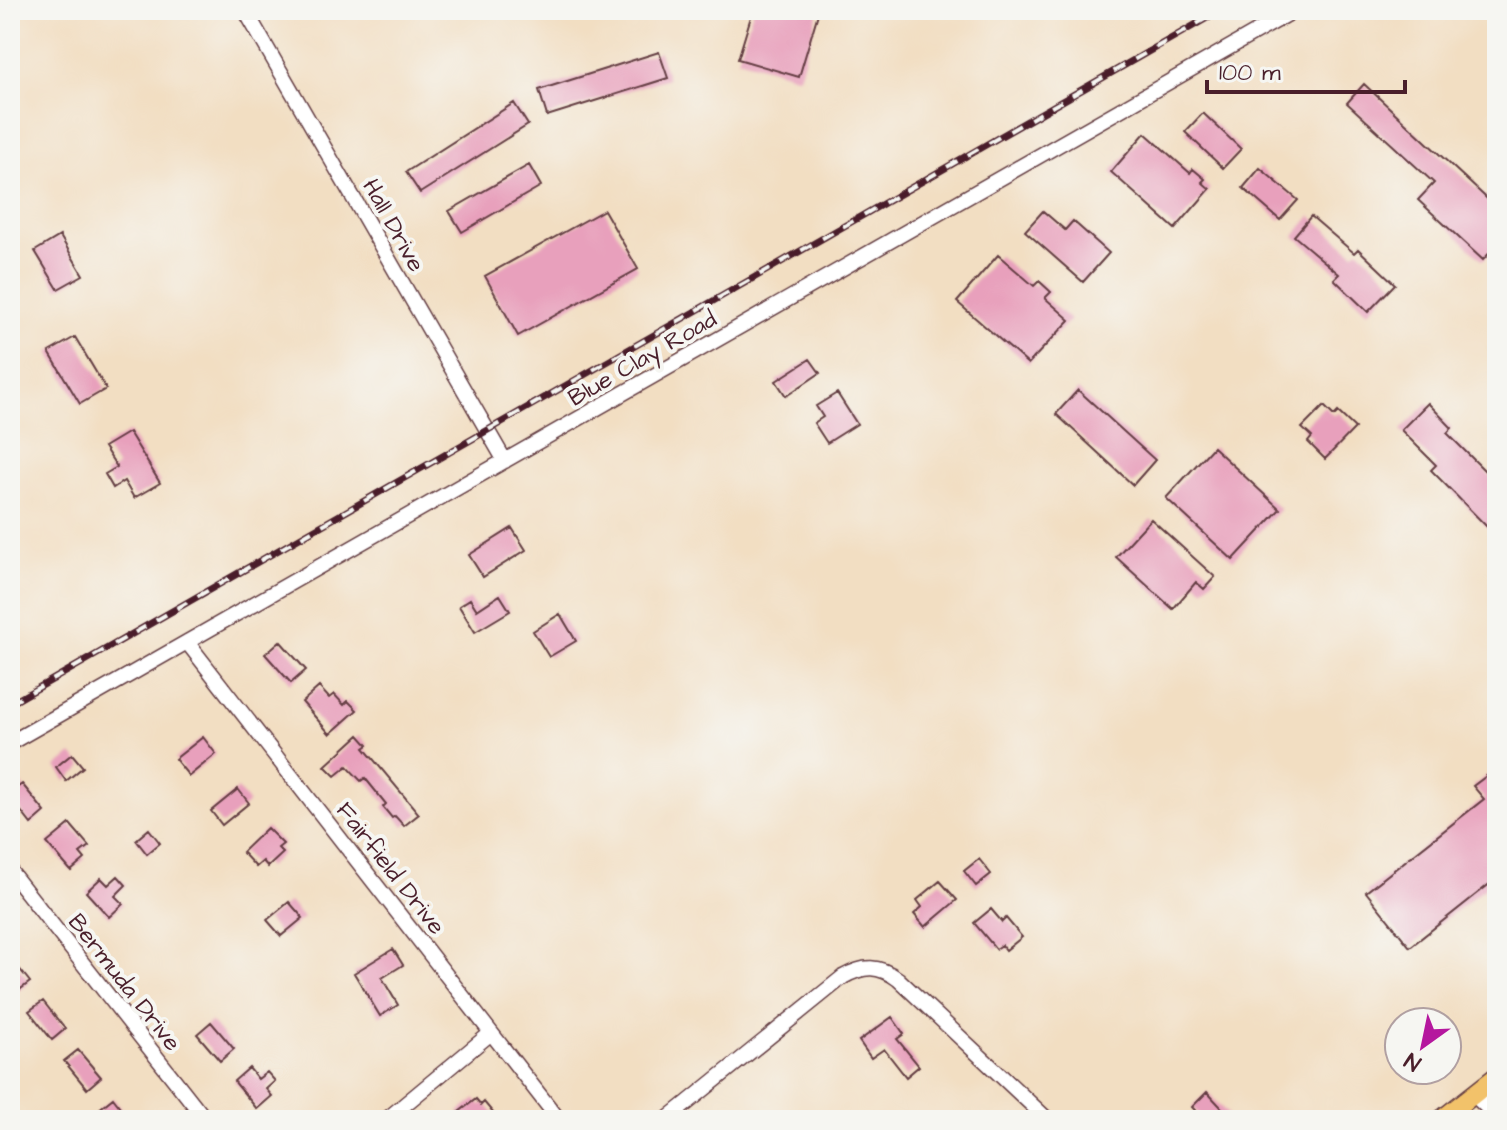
<svg xmlns="http://www.w3.org/2000/svg" width="1507" height="1130" font-family="'Architects Daughter',sans-serif">
  <rect width="100%" height="100%" fill="#f6f6f2"/>
  <filter id="ink" filterUnits="userSpaceOnUse"><feTurbulence type="fractalNoise" baseFrequency=".0125" numOctaves="2"/><feDisplacementMap in="SourceGraphic" scale="16" xChannelSelector="R" yChannelSelector="G"/><feConvolveMatrix kernelMatrix="1 2 1 2 8 2 1 2 1" color-interpolation-filters="sRGB"/></filter>
  <filter id="wash" filterUnits="userSpaceOnUse"><feTurbulence type="fractalNoise" baseFrequency=".006" numOctaves="4" result="noise"/><feDisplacementMap in="SourceGraphic" scale="32" xChannelSelector="R" yChannelSelector="G"/><feGaussianBlur stdDeviation="1.8" result="paint"/><feColorMatrix in="noise" values="0 0 0 0 0 0 0 0 0 0 0 0 0 0 0 0 0 1.4 0 .05"/><feComposite in="paint" operator="in"/></filter>
  <g filter="url(#wash)">
    <rect width="100%" height="100%" fill="#f2dec2"/>
    <g id="blocks">
      <!-- building -->
      <path fill="#e8a0bc" d="M753 10H819L799 77 738 59Z
        M659 52 668 78 547 116 539 90Z
        M1364 84 1497 208V245L1483 260 1418 200 1434 183 1347 103Z
        M514 103 528 125 420 193 406 172Z
        M1203 113 1241 149 1223 168 1185 132Z
        M1145 133 1190 173 1193 169 1205 179 1202 182 1210 189 1175 229 1111 172Z
        M529 165 541 186 462 232 449 211Z
        M1260 168 1298 200 1280 220 1243 188Z
        M604 210 638 269 518 336 485 276Z
        M1043 211 1065 230 1073 221 1109 253 1083 282 1025 231Z
        M1311 216 1354 253 1358 249 1395 284 1368 312 1334 279 1339 274 1294 236Z
        M60 236 83 275 58 289 35 251Z
        M998 255 1034 286 1039 281 1051 292 1045 298 1070 320 1028 364 957 302Z
        M75 337 106 389 80 404 49 352Z
        M810 359 820 373 786 396 776 381Z
        M1078 390 1155 460 1133 485 1056 414Z
        M837 393 857 424 827 443 814 423 823 417 816 406Z
        M1428 403 1452 428 1447 433 1497 483V537L1431 470 1436 465 1401 430Z
        M1324 406 1334 416 1338 412 1355 428 1325 459 1308 442 1312 437 1302 428Z
        M129 432 160 483 134 498 124 481 113 488 105 474 117 467 104 447Z
        M1213 447 1280 509 1233 560 1166 498Z
        M1151 519 1215 577 1204 589 1196 582 1173 609 1116 557Z
        M512 528 526 550 483 577 469 555Z
        M500 595 510 611 475 632 459 606 470 599 477 610Z
        M560 614 576 641 549 657 533 631Z
        M280 641 306 670 291 683 265 654Z
        M319 687 329 698 334 694 344 705 348 701 357 710 330 734 302 702Z
        M359 735 368 745 364 748 419 814 404 826 395 816 392 818 383 807 386 804 365 778 361 781 347 766 335 776 325 766Z
        M203 737 216 754 189 776 175 759Z
        M72 754 83 767 66 781 56 767Z
        M1497 768V878L1410 947 1366 892 1484 799 1473 786Z
        M22 784 45 812 31 824 10 797V793Z
        M238 789 249 803 222 825 211 811Z
        M70 824 89 846 80 853 85 859 71 871 47 843Z
        M267 828 283 844 278 848 283 853 268 867 263 861 256 867 242 852Z
        M149 829 160 843 147 854 136 840Z
        M979 859 991 874 976 886 964 871Z
        M118 876 126 885 115 896 123 904 109 917 86 892 101 878 108 885Z
        M940 881 957 900 925 927 914 914 922 907 917 900Z
        M289 902 303 918 281 936 267 920Z
        M991 909 1002 922 1006 918 1022 937 1006 950 1002 945 996 949 974 923Z
        M393 949 403 965 382 978 398 1005 380 1016 354 973Z
        M10 957 30 982 10 997Z
        M43 1001 65 1029 52 1040 29 1011Z
        M892 1017 904 1034 897 1039 919 1066 906 1077 884 1049 871 1058 859 1041Z
        M211 1022 234 1049 220 1061 197 1034Z
        M78 1050 101 1077 87 1089 64 1061Z
        M249 1068 258 1079 267 1072 275 1081 266 1089 272 1096 257 1109 234 1081Z
        M1207 1092 1233 1120H1204L1192 1107Z
        M113 1098 130 1120H106L98 1110Z
        M476 1099 481 1105 484 1102 499 1120H466L459 1112Z"/>
    </g>
  </g>
  <g filter="url(#ink)">
    <use href="#blocks" fill-opacity="0" stroke="#633c42" stroke-width="2"/>
    <g fill="none" stroke-linecap="round" stroke-linejoin="round">
      <defs>
        <path id="minor" d="M245 10 505 461
          M187 642 559 1120
          M10 743 1295 10
          M10 871 206 1120
          M1473 1094 1497 1117
          M386 1120 491 1033
          M666 1120 843 977C864 965 879 965 898 979L1048 1120"/>
        <path id="major" d="M1441 1120 1497 1076"/>
      </defs>
      <!-- minor casing -->
      <use href="#minor" stroke="#633c42" stroke-width="17"/>
      <!-- major casing -->
      <use href="#major" stroke="#633c42" stroke-width="21"/>
      <!-- minor -->
      <use href="#minor" stroke="#fff" stroke-width="14"/>
      <!-- major -->
      <use href="#major" stroke="#f2c26a" stroke-width="18"/>
      <defs>
        <path id="rail" d="M10 704 1221 10"/>
      </defs>
      <!-- rail casing -->
      <use href="#rail" stroke="#4a1f2b" stroke-width="7"/>
      <!-- rail -->
      <use href="#rail" stroke="#f6f6f2" stroke-width="4" stroke-dasharray="12" stroke-linecap="butt"/>
    </g>
  </g>
  <g text-anchor="middle" stroke-width="8" stroke-linejoin="round" paint-order="stroke">
    <!-- street labels -->
    <g font-size="24" fill="#4a1f2b" stroke="#f6f6f2">
      <text transform="translate(394 225) rotate(61)" y="8">Hall Drive</text>
      <text transform="translate(642 358) rotate(-30)" y="8">Blue Clay Road</text>
      <text transform="translate(391 868) rotate(52)" y="8">Fairfield Drive</text>
      <text transform="translate(125 982) rotate(52)" y="8">Bermuda Drive</text>
    </g>
  </g>
  <!-- margin -->
  <rect width="1507" height="1130" fill="none" stroke="#f6f6f2" stroke-width="40"/>
  <!-- north arrow -->
  <g transform="translate(1423 1046) rotate(213)"><circle r="38" fill="#f6f6f2" stroke="#b1a0a2" stroke-width="2"/>
  <path d="M0-6L14 30L0 20L-14 30Z" fill="#b5179e"/>
  <text y="-12" font-size="22" font-weight="bold" text-anchor="middle" fill="#4a1f2b">N</text>
  </g>
  <!-- scale -->
  <path d="M1207 80v12h198v-12" fill="none" stroke="#4a1f2b" stroke-width="4"/>
  <text x="1219" y="80" font-size="24" fill="#4a1f2b" stroke="#f6f6f2" stroke-width="6" paint-order="stroke">100 m</text>
</svg>
